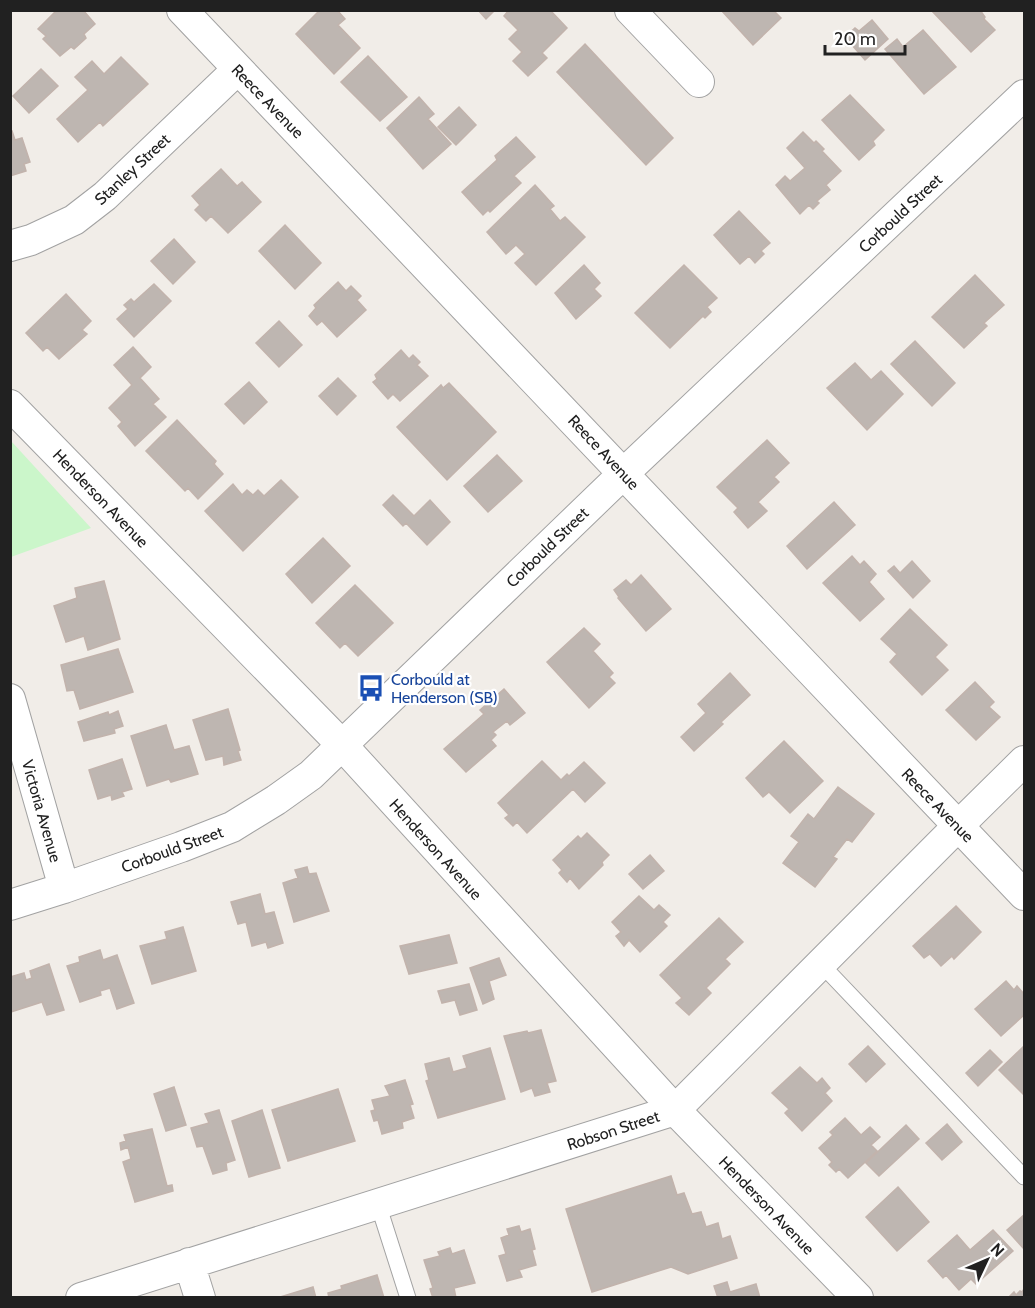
<svg xmlns="http://www.w3.org/2000/svg" width="1035" height="1308" font-family="Cabin,sans-serif">
  <rect width="100%" height="100%" fill="#f1ede8"/>
  <!-- park -->
  <path fill="#cbf6ca" d="M11 441 91 528 11 557Z"/>
  <!-- building -->
  <path fill="#beb6b1" stroke="#c2b3ac" stroke-width="1.5" d="M57 10H83L95 24 84 34 86 38 74 49 71 47 60 56 43 39 46 36 38 29Z
    M320 10H337L345 19 338 25 360 48 334 74 296 34Z
    M478 10H495L486 19Z
    M509 10H550L567 28 542 53 547 58 528 76 513 61 522 52 509 39 518 30 504 16Z
    M721 10H773L781 18 753 45Z
    M931 10H980L985 17 984 19 995 30 971 52Z
    M872 20 888 39 865 60 845 37 855 28 859 31Z
    M923 30 956 67 924 94 885 49 897 39 903 47Z
    M585 44 673 138 646 165 557 72Z
    M368 56 407 97 380 121 341 82Z
    M121 57 148 84 103 126 100 122 78 142 57 119 88 90 75 77 92 61 104 74Z
    M41 69 58 86 29 113 13 96Z
    M850 95 884 130 873 141 875 145 859 160 822 120Z
    M419 97 434 114 428 119 451 144 423 169 387 128Z
    M459 107 476 125 456 145 438 127Z
    M12 131 15 140 22 138 30 162 24 164 26 171 10 176V132Z
    M803 132 814 143 816 141 824 149 822 151 841 171 826 185 830 190 817 201 819 203 813 209 809 205 800 214 776 185 785 176 790 181 805 168 787 148Z
    M516 137 535 157 514 176 521 183 490 212 488 210 483 215 462 192 497 160 495 156Z
    M221 169 237 186 242 182 261 202 228 233 211 216 206 221 195 210 200 205 192 196Z
    M535 185 554 206 550 209 560 221 565 217 585 237 536 285 515 263 525 254 516 245 506 254 487 232Z
    M739 211 770 243 761 251 764 254 755 263 749 256 740 264 714 235Z
    M285 225 321 263 295 289 259 251Z
    M174 239 195 262 173 284 151 261Z
    M584 265 600 283 594 289 601 296 576 319 555 293Z
    M684 265 717 298 707 307 711 312 705 318 703 316 670 348 635 313Z
    M975 275 1004 305 984 323 987 326 964 348 932 317Z
    M338 282 346 291 351 286 361 296 357 300 366 310 337 337 322 321 317 325 309 316 316 308 314 305Z
    M154 284 171 301 134 337 117 319 128 309 124 305 131 299 134 302Z
    M66 294 91 321 82 330 87 334 59 359 47 347 43 351 26 333Z
    M279 321 302 345 279 367 256 343Z
    M915 341 955 383 932 406 891 364Z
    M133 347 151 367 140 378 159 399 153 404 166 417 135 446 118 426 122 422 109 408 132 385 114 365Z
    M401 350 409 359 413 355 420 362 417 365 428 376 400 401 393 394 388 399 373 382 377 379 375 375Z
    M855 363 871 380 881 371 903 394 867 430 827 388Z
    M338 378 356 396 337 415 319 396Z
    M249 382 267 402 244 424 225 404Z
    M449 383 496 432 447 480 397 427 441 385 443 388Z
    M177 420 216 461 214 464 223 474 198 499 188 488 185 491 146 451Z
    M767 440 789 463 774 477 779 482 758 502 767 511 748 528 734 512 738 508 717 487Z
    M497 455 522 481 488 512 464 486Z
    M281 480 298 497 243 551 205 511 233 484 242 495 247 490 253 495 258 490 264 496Z
    M393 495 414 516 430 500 450 522 427 545 406 523 403 526 383 505Z
    M834 502 855 525 807 569 787 546Z
    M323 538 350 566 312 603 286 574Z
    M852 556 860 565 864 561 876 574 869 582 884 599 860 621 823 583Z
    M912 561 930 581 913 598 888 571 894 566 900 573Z
    M641 575 671 609 646 631 618 598 619 597 614 590 626 580 631 585Z
    M104 581 120 639 88 650 84 636 66 642 54 606 77 598 75 588Z
    M355 585 393 623 358 656 345 643 340 648 316 623Z
    M910 609 947 645 935 657 948 670 922 695 890 662 897 654 881 639Z
    M584 628 600 644 593 651 613 673 609 677 615 683 589 708 547 662Z
    M118 649 133 692 80 709 74 690 67 691 61 665Z
    M730 673 750 695 721 722 723 724 694 751 681 737 706 713 698 704Z
    M975 682 994 702 989 707 1000 717 976 740 946 710Z
    M504 689 525 713 510 725 507 721 493 732 496 735 491 740 496 746 466 772 444 749 484 714 480 710Z
    M228 709 240 750 238 751 241 760 224 765 223 756 206 760 193 720Z
    M118 711 123 726 114 729 115 733 84 741 78 722 108 712 109 715Z
    M166 725 174 750 189 746 198 774 171 782 169 779 147 786 131 736Z
    M784 741 823 781 790 813 769 792 763 797 746 778Z
    M122 759 132 789 122 792 124 796 112 800 111 795 98 799 89 770Z
    M542 761 561 780 567 774 569 776 584 762 605 783 585 802 573 789 527 833 517 822 513 826 505 818 509 815 498 803Z
    M838 787 874 814 852 842 847 839 833 857 837 859 815 887 783 863 799 842 791 836 808 814 814 819Z
    M587 833 609 855 602 862 603 865 579 889 570 878 567 882 559 873 562 870 553 860 578 836 581 839Z
    M650 855 664 871 643 889 629 874Z
    M307 867 309 874 316 873 329 911 294 922 283 883 298 878 295 870Z
    M260 894 265 914 274 912 283 943 268 948 266 942 252 946 246 922 238 924 231 902Z
    M639 896 654 910 659 905 670 915 663 922 667 926 640 952 629 940 624 946 616 936 621 932 612 922Z
    M956 906 981 932 954 959 952 956 941 966 930 954 924 958 913 946Z
    M719 918 743 942 725 959 730 964 706 988 711 993 689 1015 676 1003 682 998 660 975Z
    M183 927 196 971 152 984 140 946 167 939 165 932Z
    M449 935 457 963 409 974 400 946Z
    M100 950 103 960 117 955 134 1003 117 1009 110 988 100 991 101 995 80 1002 67 966 80 962 79 957Z
    M499 958 506 975 489 981 494 999 483 1004 470 968Z
    M49 964 64 1010 47 1015 42 1002 11 1012 10 977 24 973 26 980 32 978 30 971Z
    M1006 981 1014 990 1017 986 1024 994 1023 999 1024 1000V1015L1001 1036 975 1009Z
    M469 984 477 1010 460 1015 455 1000 442 1003 438 991Z
    M541 1030 556 1081 547 1083 550 1092 535 1096 532 1088 521 1092 504 1036 527 1031 528 1033Z
    M868 1046 885 1064 866 1082 849 1064Z
    M1024 1046V1093L1023 1094 999 1070Z
    M490 1048 505 1099 438 1118 426 1081 429 1080 425 1064 449 1058 453 1072 467 1068 463 1056Z
    M990 1050 1002 1062 978 1086 966 1073Z
    M800 1067 817 1083 822 1078 830 1088 825 1093 832 1101 802 1131 785 1113 789 1109 772 1093Z
    M405 1080 413 1104 410 1105 414 1118 402 1122 403 1128 382 1134 378 1120 374 1121 371 1111 375 1110 372 1100 390 1096 385 1086Z
    M174 1087 186 1125 166 1131 154 1094Z
    M338 1089 355 1141 288 1161 272 1110Z
    M219 1110 235 1160 226 1163 227 1170 213 1174 203 1146 197 1147 191 1128 209 1123 205 1114Z
    M262 1110 280 1168 249 1177 232 1121Z
    M845 1118 861 1135 870 1127 880 1137 871 1145 877 1151 848 1178 839 1169 836 1172 829 1165 832 1162 819 1148 833 1135 830 1132Z
    M947 1124 962 1142 942 1160 926 1143Z
    M906 1125 919 1139 879 1176 866 1163Z
    M152 1129 167 1186 172 1185 173 1191 135 1202 123 1162 131 1159 128 1147 121 1150 120 1143 126 1141 124 1135Z
    M671 1176 677 1195 684 1193 692 1214 701 1212 706 1227 718 1223 722 1239 730 1236 737 1258 688 1274 671 1267 592 1292 566 1209Z
    M898 1187 929 1222 897 1251 866 1217Z
    M1024 1215V1249L1007 1230Z
    M519 1226 521 1232 530 1229 535 1249 532 1250 536 1265 519 1270 522 1277 507 1281 499 1256 506 1254 501 1238 509 1235 507 1229Z
    M993 1230 1013 1251 976 1284 971 1279 959 1290 946 1275 943 1278 928 1261 957 1235 970 1250Z
    M450 1248 452 1254 464 1250 475 1283 454 1288 456 1298H433L430 1289 433 1288 424 1260 440 1256 438 1252Z
    M377 1275 384 1298H329L328 1293 342 1289 341 1286Z
    M727 1282 730 1292 756 1284 760 1298H718L714 1286Z
    M313 1287 316 1298H277Z
    M1024 1289V1298H1008L1014 1292 1016 1295 1020 1291 1022 1292Z"/>
  <g fill="none" stroke-linecap="round" stroke-linejoin="round">
    <defs>
      <path id="service" d="M821 964 1024 1177
        M378 1204 408 1298"/>
      <path id="minor" d="M182 10 1024 895
        M630 10 699 82
        M10 246 31 240 74 220 105 196 238 69
        M10 405 342 745 675 1110 858 1298
        M10 699 64 888
        M10 905 64 888 181 847 232 827 276 800 311 775 624 473 1024 95
        M189 1263 200 1298
        M81 1298 675 1110 958 826 1024 761"/>
    </defs>
    <!-- service casing -->
    <use href="#service" stroke="#a2a2a2" stroke-width="17"/>
    <!-- minor casing -->
    <use href="#minor" stroke="#a2a2a2" stroke-width="32"/>
    <!-- service -->
    <use href="#service" stroke="#fff" stroke-width="15"/>
    <!-- minor -->
    <use href="#minor" stroke="#fff" stroke-width="30"/>
  </g>
  <!-- icons -->
  <defs>
    <symbol id="bus-bare" viewBox="-9 -9 18 18"><path d="M-5-6H5V4H4V6H2V4H-2V6H-4V4H-5ZM-3.5-4V0h7V-4ZM-3.5 1.2v1.5H-2V1.2ZM2 1.2v1.5H3.5V1.2Z" fill="#1a4fb4" stroke="#fff" stroke-width="2.5" paint-order="stroke"/></symbol>
  </defs>
  <g fill-rule="evenodd">
    <use href="#bus-bare" x="352" y="669" width="38" height="38"/>
  </g>
  <g text-anchor="middle" stroke-width="4.5" stroke-linejoin="round" paint-order="stroke">
    <!-- street labels -->
    <g font-size="16" fill="#212121" stroke="#fff">
      <text transform="translate(268 101) rotate(46)" y="6">Reece Avenue</text>
      <text transform="translate(132 169) rotate(-43)" y="6">Stanley Street</text>
      <text transform="translate(900 213) rotate(-43)" y="6">Corbould Street</text>
      <text transform="translate(604 452) rotate(47)" y="6">Reece Avenue</text>
      <text transform="translate(101 498) rotate(46)" y="6">Henderson Avenue</text>
      <text transform="translate(547 547) rotate(-44)" y="6">Corbould Street</text>
      <text transform="translate(938 805) rotate(46)" y="6">Reece Avenue</text>
      <text transform="translate(42 811) rotate(74)" y="6">Victoria Avenue</text>
      <text transform="translate(172 849) rotate(-20)" y="6">Corbould Street</text>
      <text transform="translate(436 849) rotate(48)" y="6">Henderson Avenue</text>
      <text transform="translate(613 1130) rotate(-18)" y="6">Robson Street</text>
      <text transform="translate(767 1205) rotate(46)" y="6">Henderson Avenue</text>
    </g>
    <!-- transit labels -->
    <g font-size="16" fill="#164399" stroke="#fff" text-anchor="start">
      <text x="391" y="685">Corbould at<tspan x="391" dy="18">Henderson (SB)</tspan></text>
    </g>
  </g>
  <!-- border -->
  <rect width="1035" height="1308" fill="none" stroke="#212121" stroke-width="24"/>
  <!-- north arrow -->
  <g transform="translate(987 1260) rotate(46)" stroke="#ffffff" stroke-width="4.5" paint-order="stroke">
  <path d="M0-4.5L10 22L0 15L-10 22Z" fill="#212121"/>
  <text y="-9" font-size="16" font-weight="bold" text-anchor="middle" fill="#212121">N</text>
  </g>
  <!-- scale -->
  <path d="M825 45v9h80v-9" fill="none" stroke="#212121" stroke-width="3"/>
  <text x="834" y="45" font-size="18" fill="#212121" stroke="#ffffff" stroke-width="4.5" paint-order="stroke">20 m</text>
</svg>
